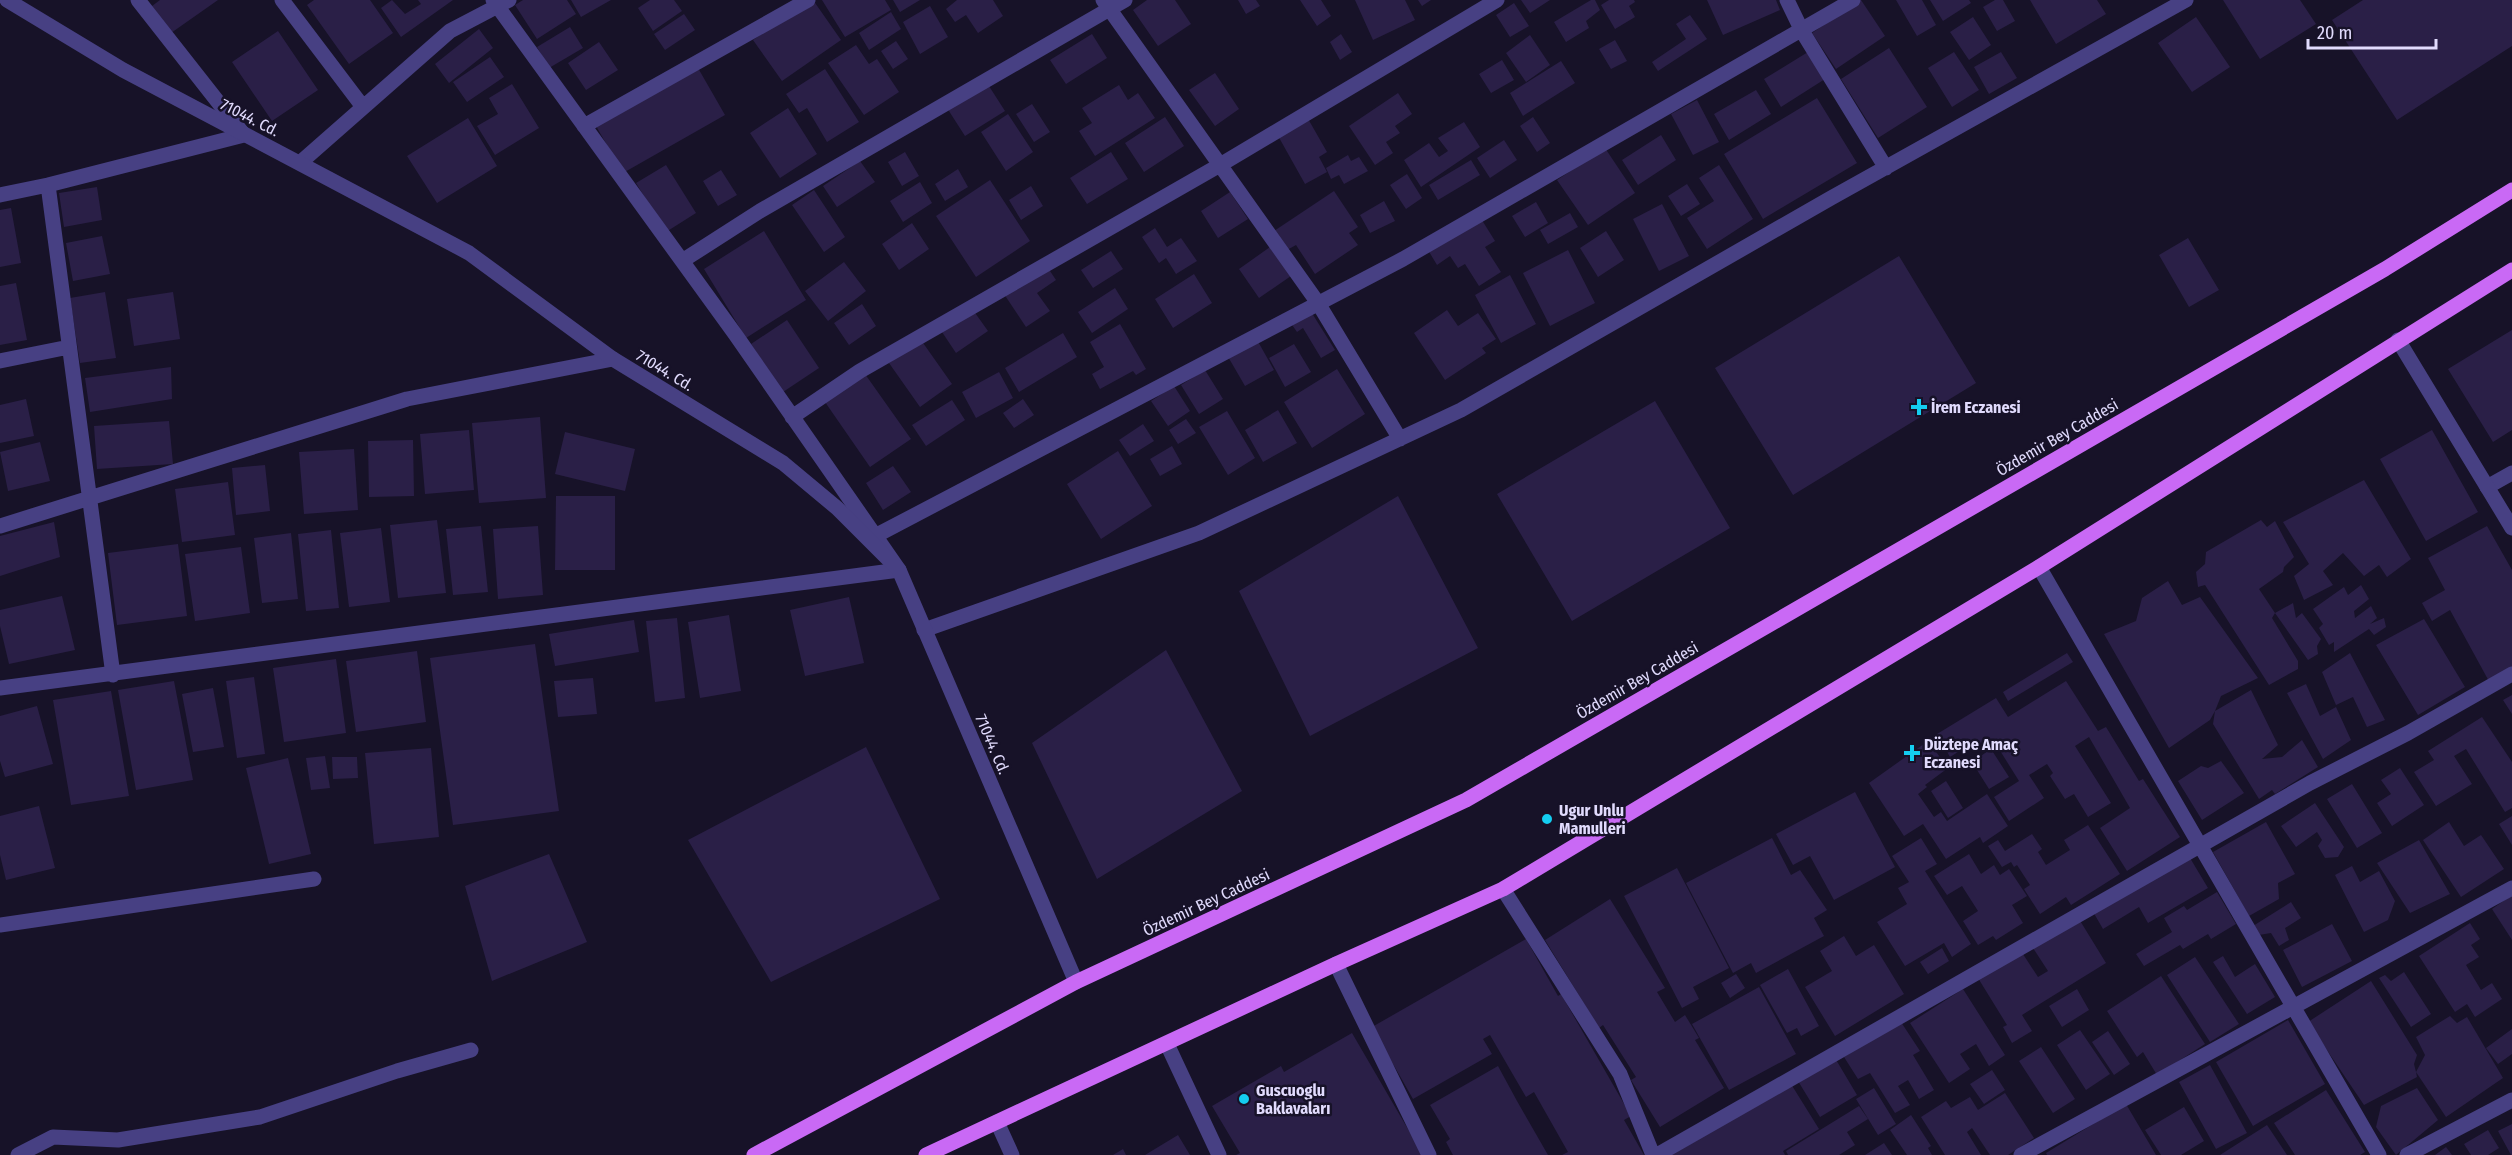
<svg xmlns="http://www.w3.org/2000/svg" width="2512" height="1155" font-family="'Fira Sans Condensed',sans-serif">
  <rect width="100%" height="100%" fill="#171228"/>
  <!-- building -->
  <path fill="#2a1f47" d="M160 0H218L171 33 152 6Z
    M314 0H370L393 33 349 64 307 5Z
    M392 0 405 14 421 4 418 0H453L401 37 381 8Z
    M523 0H567L576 14 537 39 515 5Z
    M571 0H611L581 17Z
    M650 0H674L682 11 653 31 638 8Z
    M810 0H813L841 40 782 81 753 40Z
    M822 0H885L891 10 845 37Z
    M893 0H920L900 12Z
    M993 0 1003 16 978 33 966 15 955 22 946 9 957 0Z
    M1147 0H1175L1191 24 1158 46 1133 10Z
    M1238 0H1256L1260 6 1246 14Z
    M1300 0H1321L1331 16 1317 26Z
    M1355 0H1405L1415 20 1373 40Z
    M1418 0H1431L1422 6Z
    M1521 0H1550L1530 13Z
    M1591 0H1595L1600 10 1586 21 1589 28 1566 42 1554 22Z
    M1609 0H1634L1635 2 1629 6 1635 17 1615 29 1601 5Z
    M1707 0H1776L1780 10 1723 35Z
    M1861 0 1885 36 1836 69 1812 33Z
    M1896 0H1922L1936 25 1917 36Z
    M1930 0H1969L1971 3 1943 21Z
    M1995 0H2003L2015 21 1997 31 1983 7Z
    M2030 0H2097L2106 14 2056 44Z
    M2223 0H2300L2316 24 2260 59Z
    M2363 0H2512V46L2397 120 2332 20Z
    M1514 3 1529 26 1510 37 1496 15Z
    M930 6 948 37 920 54 903 22Z
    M891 12 901 29 869 50 859 33Z
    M684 14 695 30 665 50 654 34Z
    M1690 15 1707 39 1658 71 1652 62 1686 39 1676 24Z
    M1973 17 1991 45 1969 60 1950 32Z
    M2196 17 2230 67 2192 92 2158 43Z
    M570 27 583 48 549 68 537 47Z
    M479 29 493 48 449 83 435 64Z
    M278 31 318 90 272 121 232 62Z
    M1092 34 1107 58 1066 84 1050 60Z
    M1341 34 1352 52 1340 60 1330 42Z
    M1530 35 1550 65 1526 82 1506 53Z
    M1615 40 1627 61 1611 69 1599 49Z
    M896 41 908 59 893 69 881 51Z
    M599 42 618 70 586 90 568 63Z
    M856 45 869 64 877 59 899 92 864 115 828 63Z
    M1889 48 1927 107 1878 138 1841 79Z
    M1808 52 1825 79 1781 107 1764 79Z
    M1954 52 1979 90 1952 107 1928 68Z
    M2001 52 2017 78 1989 94 1974 67Z
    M490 57 504 77 467 102 453 82Z
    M1502 60 1514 80 1491 93 1479 74Z
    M1561 61 1575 83 1523 116 1510 93Z
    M698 68 725 115 623 173 596 126Z
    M825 69 859 122 827 142 807 108 799 113 786 94Z
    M1215 73 1239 109 1215 126 1189 90Z
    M987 83 1005 111 965 136 947 108Z
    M512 84 539 128 495 155 477 126 498 114 489 98Z
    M1119 85 1128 100 1138 93 1155 118 1095 156 1079 131 1092 123 1082 108Z
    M1756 90 1771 114 1729 140 1714 114Z
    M1398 93 1412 114 1395 126 1400 133 1386 142 1393 153 1375 165 1349 126Z
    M1817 98 1857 163 1763 219 1724 154Z
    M1697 100 1719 142 1693 155 1671 114Z
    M1032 104 1050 132 1034 142 1016 114Z
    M788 108 817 154 780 178 750 133Z
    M1008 114 1033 152 1006 171 981 132Z
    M1165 117 1184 146 1144 172 1125 143Z
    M1307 117 1327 152 1319 157 1327 172 1305 184 1277 134Z
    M1533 117 1550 143 1537 152 1520 126Z
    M468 118 497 166 437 203 407 156Z
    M1464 122 1480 147 1421 187 1404 160 1429 143 1439 157 1448 151 1438 138Z
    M1661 135 1676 160 1638 185 1622 160Z
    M1504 140 1517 160 1490 178 1477 158Z
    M1605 148 1635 193 1588 225 1557 180Z
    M905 152 919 176 902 186 888 162Z
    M1111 152 1128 179 1087 204 1070 178Z
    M1348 155 1351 161 1359 157 1368 171 1344 184 1339 175 1331 179 1326 168Z
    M1471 160 1480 175 1438 200 1429 185Z
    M860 161 875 182 837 207 823 186Z
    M666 165 696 213 666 232 636 183Z
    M1719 165 1753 219 1707 249 1687 218 1714 201 1699 178Z
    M958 169 968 187 945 201 935 184Z
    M721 170 737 195 718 206 703 181Z
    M1407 174 1422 198 1406 209 1390 185Z
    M990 180 1030 241 976 277 936 216Z
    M920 182 932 203 903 222 890 201Z
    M1687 184 1700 204 1681 216 1668 196Z
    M1031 186 1043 206 1021 220 1009 200Z
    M97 187 102 220 64 227 59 193Z
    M814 190 845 237 824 252 792 205Z
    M1334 191 1358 227 1349 233 1358 245 1315 274 1296 245 1287 250 1274 231Z
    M1230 192 1248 219 1218 238 1201 211Z
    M1384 201 1395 221 1370 233 1360 215Z
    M1536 202 1548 223 1525 237 1512 216Z
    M1662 204 1689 256 1659 271 1633 219Z
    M11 208 21 263 0 267V210Z
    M1570 213 1578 227 1548 244 1540 230Z
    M1480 217 1495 241 1485 247 1501 272 1479 286 1465 264 1458 268 1450 256 1437 265 1428 250Z
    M912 223 929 249 899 270 882 244Z
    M1155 228 1167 247 1181 238 1197 261 1176 274 1166 258 1159 263 1142 237Z
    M764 231 806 300 746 338 704 269Z
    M1606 231 1624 260 1598 277 1580 248Z
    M102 236 110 274 73 281 66 243Z
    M2188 238 2219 290 2189 307 2159 255Z
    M1270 247 1291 276 1259 298 1239 269Z
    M1568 250 1595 303 1550 326 1523 273Z
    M1111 251 1123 269 1093 288 1081 270Z
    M1899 256 1976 383 1793 495 1715 368Z
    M844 262 866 291 828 321 805 291Z
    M1046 265 1056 280 1037 293 1050 311 1026 327 1004 294Z
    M1194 274 1212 303 1173 328 1155 299Z
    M1510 275 1536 324 1501 343 1475 295Z
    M16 283 27 340 0 345V286Z
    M1115 288 1128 309 1092 333 1078 312Z
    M105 292 116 358 80 363 70 298Z
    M173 292 180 339 134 346 127 299Z
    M862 304 876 326 849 345 834 323Z
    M973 310 988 331 956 353 942 332Z
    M1310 310 1335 350 1321 358 1303 328 1297 332 1290 322Z
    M1447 310 1458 326 1478 313 1496 339 1482 348 1486 353 1445 380 1414 333Z
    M787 320 819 368 783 392 751 344Z
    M1120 324 1146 369 1136 375 1133 371 1100 389 1092 374 1104 367 1090 342Z
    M2512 330V430L2493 442 2448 369Z
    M1063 333 1077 357 1019 392 1005 368Z
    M1256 338 1274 370 1245 386 1227 355Z
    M921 340 952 384 920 407 889 363Z
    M1294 344 1311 372 1285 387 1269 358Z
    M171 367 172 399 90 412 85 378Z
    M1337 369 1365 414 1312 448 1284 402Z
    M1205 370 1223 399 1199 414 1181 385Z
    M999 372 1013 398 976 418 962 392Z
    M865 374 911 439 870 467 825 402Z
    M1174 386 1190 411 1168 426 1151 401Z
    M26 399 34 436 0 443V405Z
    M1023 399 1034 415 1014 428 1003 413Z
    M952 400 965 420 926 446 912 425Z
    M1655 401 1730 528 1572 621 1497 494Z
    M1278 410 1297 443 1263 462 1245 430Z
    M1227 411 1255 458 1228 475 1199 427Z
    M540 417 546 498 479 503 472 423Z
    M1186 419 1196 433 1178 444 1169 430Z
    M169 421 173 464 97 469 94 426Z
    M1143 424 1154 441 1130 456 1119 440Z
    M469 430 474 490 425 494 420 434Z
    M2432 430 2478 512 2426 541 2380 459Z
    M565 432 635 449 625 491 555 474Z
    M413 440 414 496 369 497 368 441Z
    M40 442 50 481 8 491 0 452Z
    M1172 446 1182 464 1160 476 1150 459Z
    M354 449 358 510 304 514 299 452Z
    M1118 451 1152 506 1101 539 1067 484Z
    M265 465 270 511 236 515 232 468Z
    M893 466 911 492 883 510 866 483Z
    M2364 480 2411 559 2387 577 2379 565 2364 576 2343 553 2323 571 2333 585 2304 600 2294 576 2309 564 2283 522Z
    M228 482 235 535 182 542 175 489Z
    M556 496H615V570H555Z
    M1398 496 1478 648 1310 736 1239 591Z
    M437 520 446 593 398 598 390 525Z
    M2261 520 2267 527 2275 521 2294 557 2284 567 2283 572 2259 589 2275 613 2293 603 2296 618 2302 613 2321 639 2317 646 2318 654 2308 660 2275 613 2272 618 2298 661V669L2269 685 2205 585 2198 587 2196 572 2205 564 2206 552Z
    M54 522 60 557 0 576V536Z
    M481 526 488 592 453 595 446 529Z
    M538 526 543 595 498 599 493 529Z
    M2487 526 2512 570V674L2491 685 2450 610 2432 621 2422 603 2445 590 2428 558Z
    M381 528 390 602 349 607 340 533Z
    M331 530 339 608 306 611 298 534Z
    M291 533 298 599 262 603 254 538Z
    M178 544 187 616 117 625 108 553Z
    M241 547 250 613 195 621 185 554Z
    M2168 581 2182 605 2200 597 2258 678 2221 696 2215 711 2251 690 2278 745 2262 759 2282 757 2302 740 2318 767 2275 794 2272 790 2259 799 2213 724 2215 711 2210 720 2169 748 2104 634 2136 621 2142 598Z
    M2361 585 2369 599 2354 611 2355 618 2371 606 2377 618 2370 624 2384 618 2386 627 2374 635 2369 629 2334 652V642L2329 645 2319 628 2323 624 2313 609 2344 587 2348 595Z
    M62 596 75 650 9 664 0 626V610Z
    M849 597 864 663 805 676 790 610Z
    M729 615 741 691 700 698 688 622Z
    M677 618 685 698 655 702 646 621Z
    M2424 619 2465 687 2418 715 2376 645Z
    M634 620 639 652 555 666 549 634Z
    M535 644 559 811 453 825 430 658Z
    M1166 650 1242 791 1097 879 1032 743Z
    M417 651 426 722 356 732 346 661Z
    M2067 653 2073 662 2008 701 2003 692Z
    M2350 653 2385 720 2367 727 2353 697 2336 705 2322 672Z
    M336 659 346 733 284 742 273 668Z
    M254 677 265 754 237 758 226 681Z
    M593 678 597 714 558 717 554 681Z
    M174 681 193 780 136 790 118 690Z
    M2066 681 2098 731 2106 727 2139 781 2143 779 2180 837 2127 871 2100 828 2130 808 2089 737 2075 746 2111 803 2088 817 2074 794 2065 799 2050 776 2053 773 2047 764 2029 775 2044 798 2009 821 1994 797 2019 781 1994 741 1979 751 1974 742 1950 757 1937 734 1996 698 2008 717Z
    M2306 684 2320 716 2336 707 2351 740 2323 759 2287 693Z
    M213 688 224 747 193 752 182 694Z
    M111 691 129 796 71 805 53 700Z
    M2512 695V714L2503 700Z
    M37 706 53 764 5 777 0 761V716Z
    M2482 717 2512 762V808L2505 812 2466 749 2454 756 2472 784 2436 806 2414 772 2434 760 2428 751Z
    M1928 741 1948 768 1925 785 1927 787 1918 794 1934 817 1941 812 1947 821 1987 794 2008 826 1983 843 1980 837 1946 859 1923 824 1904 836 1869 783Z
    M866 747 940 899 771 982 688 840Z
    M431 748 439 837 374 844 365 753Z
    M1991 749 2009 777 1989 789 1972 762Z
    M325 756 330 788 311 790 306 758Z
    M332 757H357L358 778 333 779Z
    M288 758 311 854 269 864 246 768Z
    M2221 761 2244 793 2202 820 2178 781 2201 766 2208 768Z
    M2400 768 2424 805 2392 826 2377 803 2391 794 2381 780Z
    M1946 781 1963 808 1948 818 1931 791Z
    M2352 784 2382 833 2357 848 2327 799Z
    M1855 792 1895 867 1834 900 1810 856 1793 865 1776 834Z
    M2315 803 2344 847 2338 857 2325 858 2318 846 2322 840 2317 832 2296 847 2281 826Z
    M39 806 55 868 6 880 0 855V816Z
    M2512 816V845L2499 824Z
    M2266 822 2295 874 2278 883 2279 899 2249 916 2213 852Z
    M2449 822 2464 846 2481 835 2504 869 2461 897 2423 840Z
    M2088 825 2120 874 2071 905 2066 897 2040 914 2024 889 2030 885 2017 865 2014 867 2011 862 2002 867 1988 846 1998 840 2005 851 2032 834 2042 849 2038 852 2046 865 2070 850 2064 840Z
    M1772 838 1791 875 1800 870 1827 910 1814 918 1824 936 1756 973 1751 963 1733 973 1686 883Z
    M1921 838 1937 864 1925 871 1971 944 1952 957 1944 943 1905 966 1877 922 1907 904 1898 888 1909 882 1892 856Z
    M2419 840 2450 894 2410 913 2377 863Z
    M549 854 587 942 492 981 465 886Z
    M1969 854 1981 874 1994 865 2000 875 2009 869 2027 896 2012 905 2023 923 1996 940 1993 936 1978 945 1963 921 1978 911 1962 886 1947 895 1934 876Z
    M2190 858 2208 888 2148 923 2139 907 2103 929 2092 910Z
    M2352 866 2360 882 2379 871 2395 901 2388 920 2364 932 2335 875Z
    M1677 868 1729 968 1693 987 1699 999 1682 1008 1624 896Z
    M2217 892 2236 924 2211 939 2208 934 2183 949 2180 945 2144 966 2136 954 2172 932 2164 918 2184 906 2187 910Z
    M2512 895V940L2492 909Z
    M1610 899 1665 988 1657 992 1675 1022 1685 1015 1699 1038 1695 1040 1724 1088 1660 1127 1631 1080 1636 1077 1603 1025 1599 1028 1545 940Z
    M2291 902 2301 918 2285 928 2289 940 2279 946 2271 933 2259 935 2253 926Z
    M2079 919 2106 963 2022 1015 2032 1031 2012 1043 2003 1027 2007 1025 1978 978 2021 951 2038 977 2048 971 2033 948Z
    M2470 923 2480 939 2471 945 2479 957 2466 965 2481 990 2492 983 2502 999 2475 1017 2467 1004 2455 1012 2419 956Z
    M2332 924 2352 961 2302 987 2283 950Z
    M1844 936 1856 956 1874 945 1904 994 1835 1036 1805 987 1832 971 1820 951Z
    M1526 939 1558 996 1561 994 1631 1116 1624 1120 1644 1155H1562L1568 1152 1534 1092 1526 1097 1490 1035 1483 1039 1492 1054 1413 1099 1372 1027Z
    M1942 948 1949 961 1928 974 1920 962Z
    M2223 956 2235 977 2255 964 2275 997 2247 1014 2213 962Z
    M2195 957 2239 1024 2210 1042 2167 975Z
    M1788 969 1819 1026 1801 1036 1797 1028 1787 1033 1760 985Z
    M2404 972 2431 1014 2411 1027 2379 978 2385 975 2391 981Z
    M1736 974 1745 988 1730 998 1721 983Z
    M2161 976 2205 1044 2157 1075 2143 1052 2137 1057 2107 1011Z
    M2371 981 2417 1055 2414 1064 2416 1072 2425 1055 2416 1037 2450 1016 2457 1023 2467 1017 2503 1078 2446 1117 2416 1072 2417 1077 2364 1105 2308 1022Z
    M1759 987 1796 1054 1729 1090 1692 1024Z
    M1963 989 2005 1055 1989 1066 1976 1044 1960 1054 1970 1069 1949 1083 1910 1023Z
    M2077 989 2089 1010 2062 1027 2049 1006Z
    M2288 1020 2325 1084 2253 1126 2216 1062Z
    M1901 1022 1920 1051 1913 1055 1934 1090 1919 1099 1908 1080 1898 1086 1910 1105 1895 1113 1870 1073 1858 1079 1844 1057Z
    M2512 1029V1054L2498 1064 2486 1048Z
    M2080 1030 2110 1074 2086 1090 2057 1045Z
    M2108 1031 2130 1064 2114 1075 2092 1042Z
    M1352 1033 1423 1155H1236L1240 1153 1212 1106 1281 1066 1284 1072Z
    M2041 1047 2075 1099 2053 1113 2019 1061Z
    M1835 1058 1857 1095 1820 1117 1798 1081Z
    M2210 1065 2247 1133 2216 1149 2179 1082Z
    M1498 1066 1517 1101 1548 1155H1453L1446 1142 1450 1139 1430 1105Z
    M1992 1070 2005 1090 1984 1104 1970 1084Z
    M1791 1084 1819 1129 1783 1151 1785 1155H1669Z
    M1874 1088 1896 1124 1878 1135 1856 1099Z
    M2417 1088 2438 1120 2396 1155 2376 1127 2381 1106Z
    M2326 1090 2365 1152 2360 1155H2295L2274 1123Z
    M2005 1093 2034 1138 2008 1155H1990L1972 1128 1967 1132 1981 1155H1945L1921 1117 1946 1101 1951 1108 1970 1097 1978 1110Z
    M2126 1104 2156 1155H2047L2046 1153Z
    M1859 1106 1868 1119 1847 1132 1855 1145 1839 1155H1788L1786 1151Z
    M2184 1107 2204 1141 2181 1155H2161L2145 1130Z
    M1911 1115 1931 1146 1928 1148 1932 1155H1907L1890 1130Z
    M2512 1124V1155H2511L2498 1131Z
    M2267 1125 2287 1155H2220Z
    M2488 1130 2499 1148 2488 1155H2471L2464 1144Z
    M1178 1135 1190 1155H1145Z
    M1884 1143 1892 1155H1865Z
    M2446 1147 2452 1155H2435Z
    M1123 1149 1126 1155H1113Z"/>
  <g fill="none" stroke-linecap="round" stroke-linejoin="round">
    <!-- minor -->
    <path stroke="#474083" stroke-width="15" d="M282 0 363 107
      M1103 0 1318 303 1400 439
      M1787 0 1802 31 1886 168
      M584 126 808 0
      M301 162 450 31 509 0
      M48 185 113 675
      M0 195 48 185 244 135 138 0
      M682 261 760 211 1125 0
      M0 361 69 347
      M792 417 860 371 1220 165 1497 0
      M2487 487 2512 473
      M0 526 407 399 613 359
      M875 536 1403 259 1853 0
      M2039 567 2379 1155
      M924 630 1199 533 1461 410 1831 198 2186 0
      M0 688 899 570 735 334 493 0
      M1503 889 1620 1074 1653 1155
      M0 925 314 879
      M1336 964 1429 1155
      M1167 1044 1219 1155
      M997 1122 1012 1155
      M18 1155 53 1137 118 1140 260 1117 397 1071 471 1050
      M1657 1155 2310 783 2408 733 2512 674
      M2021 1155 2512 888
      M2407 1155 2512 1100"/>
    <!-- tertiary -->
    <path stroke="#474083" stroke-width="15" d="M7 0 123 70 469 253 613 359 783 463 837 508 899 570 1076 982
      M2398 340 2512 528"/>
    <!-- primary -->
    <path stroke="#c969f5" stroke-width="15" d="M754 1155 1076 982 1466 800 2385 269 2512 190
      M926 1155 1336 964 1503 889 2039 567 2512 270"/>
  </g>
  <!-- markers -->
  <g fill="#14cdf0" stroke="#171228" stroke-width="2">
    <path d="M1916 398h6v6h6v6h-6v6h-6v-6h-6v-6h6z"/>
    <path d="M1909 744h6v6h6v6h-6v6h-6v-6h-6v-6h6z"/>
    <circle cx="1547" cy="819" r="6"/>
    <circle cx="1244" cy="1099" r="6"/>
  </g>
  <g text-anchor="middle" stroke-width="5" stroke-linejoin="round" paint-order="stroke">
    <!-- street labels -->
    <g font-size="16" fill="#e1dbfd" stroke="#171228">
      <text transform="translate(250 117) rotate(27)" y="6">71044. Cd.</text>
      <text transform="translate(665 370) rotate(31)" y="6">71044. Cd.</text>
      <text transform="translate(2057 437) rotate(-30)" y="6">Özdemir Bey Caddesi</text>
      <text transform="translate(1637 680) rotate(-30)" y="6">Özdemir Bey Caddesi</text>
      <text transform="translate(993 744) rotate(67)" y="6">71044. Cd.</text>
      <text transform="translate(1206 902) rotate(-25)" y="6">Özdemir Bey Caddesi</text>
    </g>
    <!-- poi labels -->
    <g font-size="16" font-weight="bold" fill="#e1dbfd" stroke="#171228" text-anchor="start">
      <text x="1931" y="413">İrem Eczanesi</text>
      <text x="1924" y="750">Düztepe Amaç<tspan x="1924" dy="18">Eczanesi</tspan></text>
      <text x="1559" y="816">Ugur Unlu<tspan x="1559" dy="18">Mamulleri</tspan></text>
      <text x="1256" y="1096">Guscuoglu<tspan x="1256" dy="18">Baklavaları</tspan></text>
    </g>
  </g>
  <!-- scale -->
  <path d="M2308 39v9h128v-9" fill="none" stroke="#e1dbfd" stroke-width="3"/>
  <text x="2317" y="39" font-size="18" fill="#e1dbfd" stroke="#171228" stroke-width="4.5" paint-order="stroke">20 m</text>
</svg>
